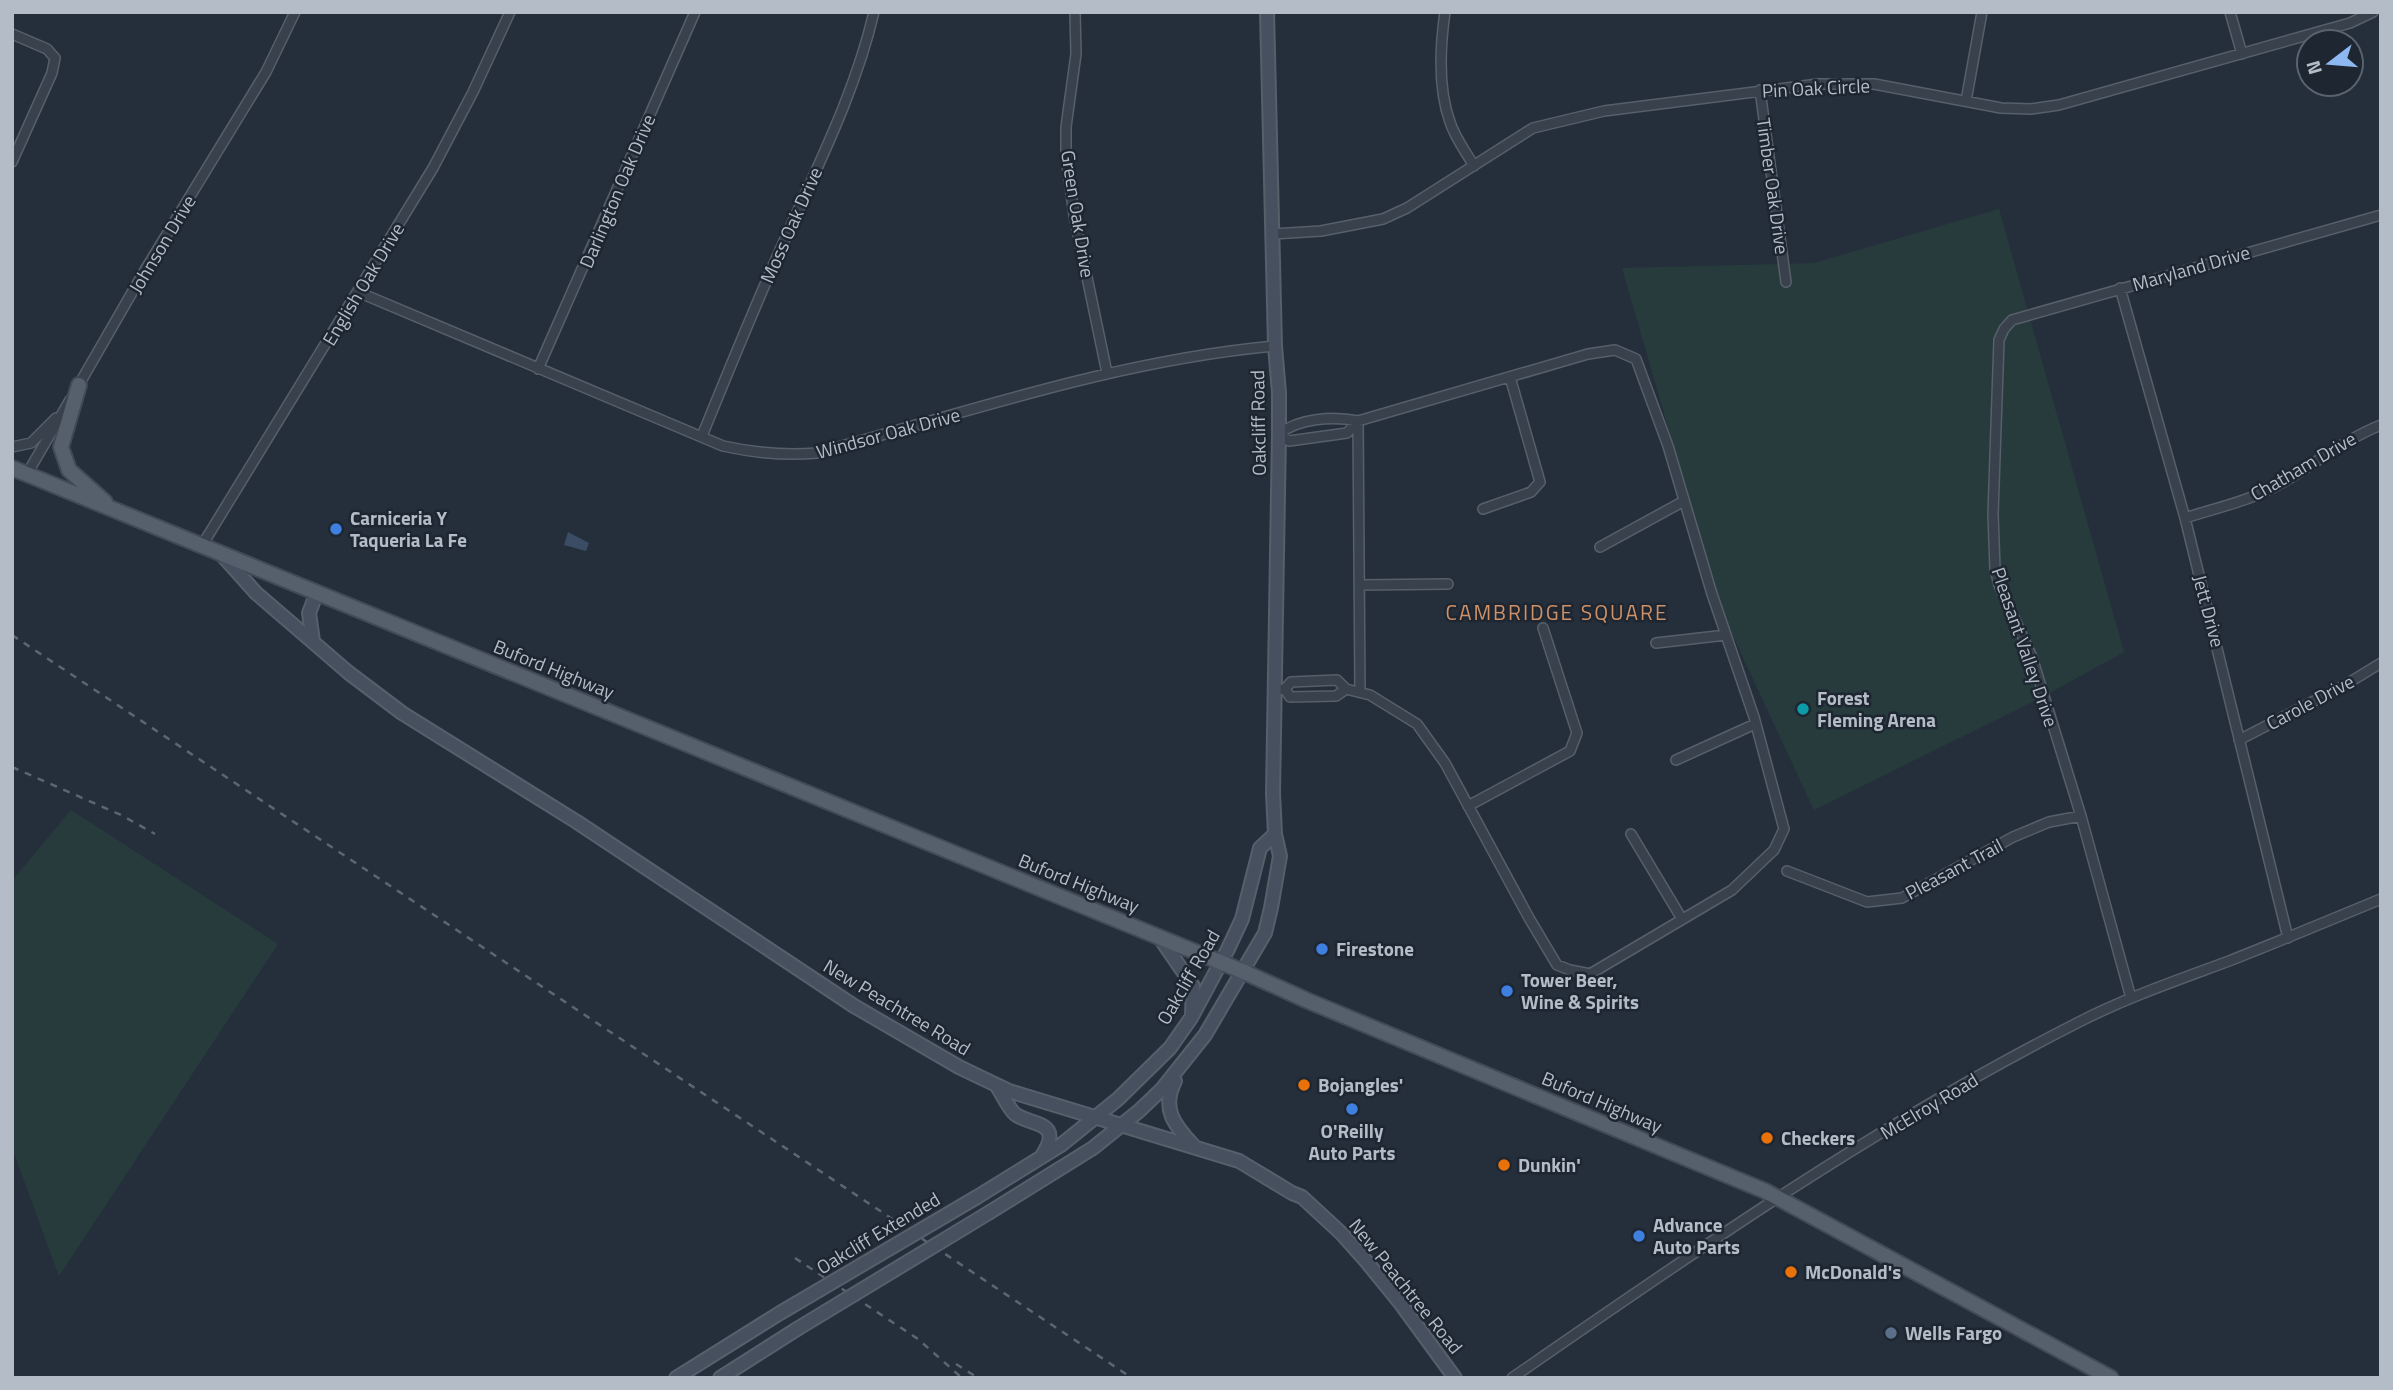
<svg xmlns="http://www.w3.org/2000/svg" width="2393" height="1390" font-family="'Titillium Web',sans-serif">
  <rect width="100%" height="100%" fill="#252f3c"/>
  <!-- green -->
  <path fill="#273b3d" d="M1999 209 2124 652 2044 696 1814 810 1721 610 1622 268 1814 263Z
    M71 810 278 944 59 1276 12 1148V881Z"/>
  <!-- water -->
  <path fill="#3b4d64" d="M568 532 589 543 586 551 564 545Z"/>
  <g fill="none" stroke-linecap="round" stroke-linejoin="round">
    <defs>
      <path id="street" d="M1075 12 1076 54 1066 127V157L1074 215 1107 373
        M1445 12C1440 47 1438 89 1450 122 1455 138 1466 152 1474 166
        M2230 12 2242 54
        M12 34 47 49 55 58 52 73 12 162
        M1760 90 1786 282
        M1966 101 1982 12
        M1273 234 1321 231 1383 219 1407 208 1533 128 1604 111 1818 84H1874L2001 108 2031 109 2059 105 2350 23 2373 12
        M2120 288 2185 518 2288 938
        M358 292 723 446C755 453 785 456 817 453 968 412 1119 360 1275 346
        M538 369 695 12
        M77 388 145 270 266 72 295 12
        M1358 421 1360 692
        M702 436C730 367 758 298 789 230 821 159 856 89 874 12
        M12 447 31 443 56 418
        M27 474 70 400
        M1483 509 1531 492 1540 482 1510 377
        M2185 518C2216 508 2249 501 2278 485 2313 466 2343 440 2381 425
        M201 547 433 168 473 92 510 12
        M1600 547 1684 501
        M1360 585 1448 584
        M1656 643 1726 635
        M1285 689 1290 697 1336 696 1346 689
        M1276 690 1285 689 1291 682 1337 680 1346 689 1370 695 1417 724 1445 763 1529 918 1557 965 1570 970 1590 974 1732 890 1774 850 1784 829 1754 717 1712 594 1668 446 1636 359 1615 350 1588 354 1358 421C1333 416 1299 418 1279 434L1289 441 1347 433 1358 421
        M2239 740 2345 685 2381 663
        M1676 760 1755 724
        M1468 806 1570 751 1577 733 1543 628
        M1631 834 1682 919
        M1787 871 1867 902 1902 898 2013 837 2049 822 2081 816
        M2131 998 2081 816 2032 657 1999 585 1995 569 1993 514 1999 340 2004 329 2012 320 2381 215
        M1512 1378C1695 1251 1878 1124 2077 1023 2125 998 2178 980 2229 961 2280 941 2330 920 2381 899"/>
      <path id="secondary" d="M222 555 256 593 349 673 402 713 577 822 854 1006 959 1067 1009 1091 1239 1161 1292 1193 1302 1197 1342 1234 1366 1261 1401 1304 1455 1378
        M313 641 309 613 317 592
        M1160 938 1193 986 1192 1015
        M1175 1081C1161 1108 1174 1125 1193 1145
        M996 1085C1002 1093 1008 1108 1015 1114 1030 1126 1065 1120 1042 1156
        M977 1197 1061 1145 1118 1099 1170 1048 1191 1018 1228 949 1242 919 1260 848 1275 834
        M990 1212 1093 1148 1139 1111 1162 1089 1205 1035 1265 933 1271 908 1280 856 1275 834 1273 793 1279 434V393L1275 346 1267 12
        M676 1378 780 1313
        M720 1378 797 1329"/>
      <path id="primary" d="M79 385 61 447 69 470 105 502
        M12 468 1242 971 1306 1000 1765 1191 2111 1378"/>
    </defs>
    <!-- street casing -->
    <use href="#street" stroke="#565f6a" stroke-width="12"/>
    <!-- secondary casing -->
    <use href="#secondary" stroke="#565f6a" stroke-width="16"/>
    <!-- primary casing -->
    <use href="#primary" stroke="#414a55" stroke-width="18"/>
    <!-- street -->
    <use href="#street" stroke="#38414c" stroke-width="9"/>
    <!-- secondary -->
    <use href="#secondary" stroke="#47505f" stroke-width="12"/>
    <!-- primary -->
    <use href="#primary" stroke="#56606c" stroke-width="14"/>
    <!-- rail -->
    <path stroke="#5b6573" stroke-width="2.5" stroke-dasharray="7 7" stroke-linecap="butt" d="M12 635 1132 1378
      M12 767 121 815 155 834
      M795 1258 918 1339 962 1378
      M956 1364 978 1378"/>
    <defs>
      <path id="secondary-bridge" d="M780 1313 977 1197
        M797 1329 990 1212"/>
    </defs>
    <!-- secondary-bridge casing -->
    <use href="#secondary-bridge" stroke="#565f6a" stroke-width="16" stroke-linecap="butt"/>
    <!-- secondary-bridge -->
    <use href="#secondary-bridge" stroke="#47505f" stroke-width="12"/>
  </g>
  <!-- markers -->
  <g fill="#3f7fe0" stroke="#1d2631" stroke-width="2.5">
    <circle cx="336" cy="529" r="7"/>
    <circle cx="1322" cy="949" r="7"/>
    <circle cx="1507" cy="991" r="7"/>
    <circle cx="1352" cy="1109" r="7"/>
    <circle cx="1639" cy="1236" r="7"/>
  </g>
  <circle fill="#0f9aa8" stroke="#1d2631" stroke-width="2.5" cx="1803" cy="709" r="7"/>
  <g fill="#e8710a" stroke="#1d2631" stroke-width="2.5">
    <circle cx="1304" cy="1085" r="7"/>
    <circle cx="1767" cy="1138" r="7"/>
    <circle cx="1504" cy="1165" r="7"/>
    <circle cx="1791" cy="1272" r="7"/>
  </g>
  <circle fill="#5c6f8a" stroke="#1d2631" stroke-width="2.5" cx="1891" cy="1333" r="7"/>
  <g text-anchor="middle" stroke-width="5" stroke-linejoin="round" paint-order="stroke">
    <!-- street labels -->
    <g font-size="19" fill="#b4bcc7" stroke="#1d2631">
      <text transform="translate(1816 88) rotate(-3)" y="7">Pin Oak Circle</text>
      <text transform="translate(1773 186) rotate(82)" y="7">Timber Oak Drive</text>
      <text transform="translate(617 191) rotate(-67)" y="7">Darlington Oak Drive</text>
      <text transform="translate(1078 214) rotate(81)" y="7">Green Oak Drive</text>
      <text transform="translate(791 225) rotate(-66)" y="7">Moss Oak Drive</text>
      <text transform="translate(162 244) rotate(-59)" y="7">Johnson Drive</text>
      <text transform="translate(2191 268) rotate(-16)" y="7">Maryland Drive</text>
      <text transform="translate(363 284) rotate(-59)" y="7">English Oak Drive</text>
      <text transform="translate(1258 423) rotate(-91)" y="7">Oakcliff Road</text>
      <text transform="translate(888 433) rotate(-15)" y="7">Windsor Oak Drive</text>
      <text transform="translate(2303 466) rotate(-30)" y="7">Chatham Drive</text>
      <text transform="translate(2209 611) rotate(75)" y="7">Jett Drive</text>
      <text transform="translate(2025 647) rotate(71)" y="7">Pleasant Valley Drive</text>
      <text transform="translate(554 669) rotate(22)" y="7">Buford Highway</text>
      <text transform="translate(2310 702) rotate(-28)" y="7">Carole Drive</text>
      <text transform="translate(1954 869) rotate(-28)" y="7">Pleasant Trail</text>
      <text transform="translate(1079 883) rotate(22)" y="7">Buford Highway</text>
      <text transform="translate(1188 977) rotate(-60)" y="7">Oakcliff Road</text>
      <text transform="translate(897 1007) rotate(31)" y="7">New Peachtree Road</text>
      <text transform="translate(1602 1102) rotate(23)" y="7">Buford Highway</text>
      <text transform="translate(1929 1106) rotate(-31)" y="7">McElroy Road</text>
      <text transform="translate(878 1233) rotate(-31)" y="7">Oakcliff Extended</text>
      <text transform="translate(1406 1286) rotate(51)" y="7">New Peachtree Road</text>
    </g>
    <!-- poi labels -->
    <g font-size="19" font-weight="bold" fill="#b4bcc7" stroke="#1d2631" text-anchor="start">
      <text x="350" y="525">Carniceria Y<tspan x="350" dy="22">Taqueria La Fe</tspan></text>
      <text x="1817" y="705">Forest<tspan x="1817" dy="22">Fleming Arena</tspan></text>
      <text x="1336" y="956">Firestone</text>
      <text x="1521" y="987">Tower Beer,<tspan x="1521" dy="22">Wine &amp; Spirits</tspan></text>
      <text x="1318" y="1092">Bojangles'</text>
      <text x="1352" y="1138" text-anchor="middle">O'Reilly<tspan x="1352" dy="22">Auto Parts</tspan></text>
      <text x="1781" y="1145">Checkers</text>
      <text x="1518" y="1172">Dunkin'</text>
      <text x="1653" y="1232">Advance<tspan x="1653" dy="22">Auto Parts</tspan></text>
      <text x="1805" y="1279">McDonald's</text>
      <text x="1905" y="1340">Wells Fargo</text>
    </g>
    <!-- neighbourhood labels -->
    <g font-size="21" letter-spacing="2" fill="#cf9167" stroke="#1d2631">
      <text x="1557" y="620">CAMBRIDGE SQUARE</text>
    </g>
  </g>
  <!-- border -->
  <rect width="2393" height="1390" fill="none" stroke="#b4bcc7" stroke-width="28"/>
  <!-- north arrow -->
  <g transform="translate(2330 63) rotate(254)"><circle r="33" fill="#1d2631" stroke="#59626d" stroke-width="2"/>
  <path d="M0-5L12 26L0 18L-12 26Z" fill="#8eb8f2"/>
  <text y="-10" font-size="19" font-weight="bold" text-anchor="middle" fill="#b4bcc7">N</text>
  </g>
</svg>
